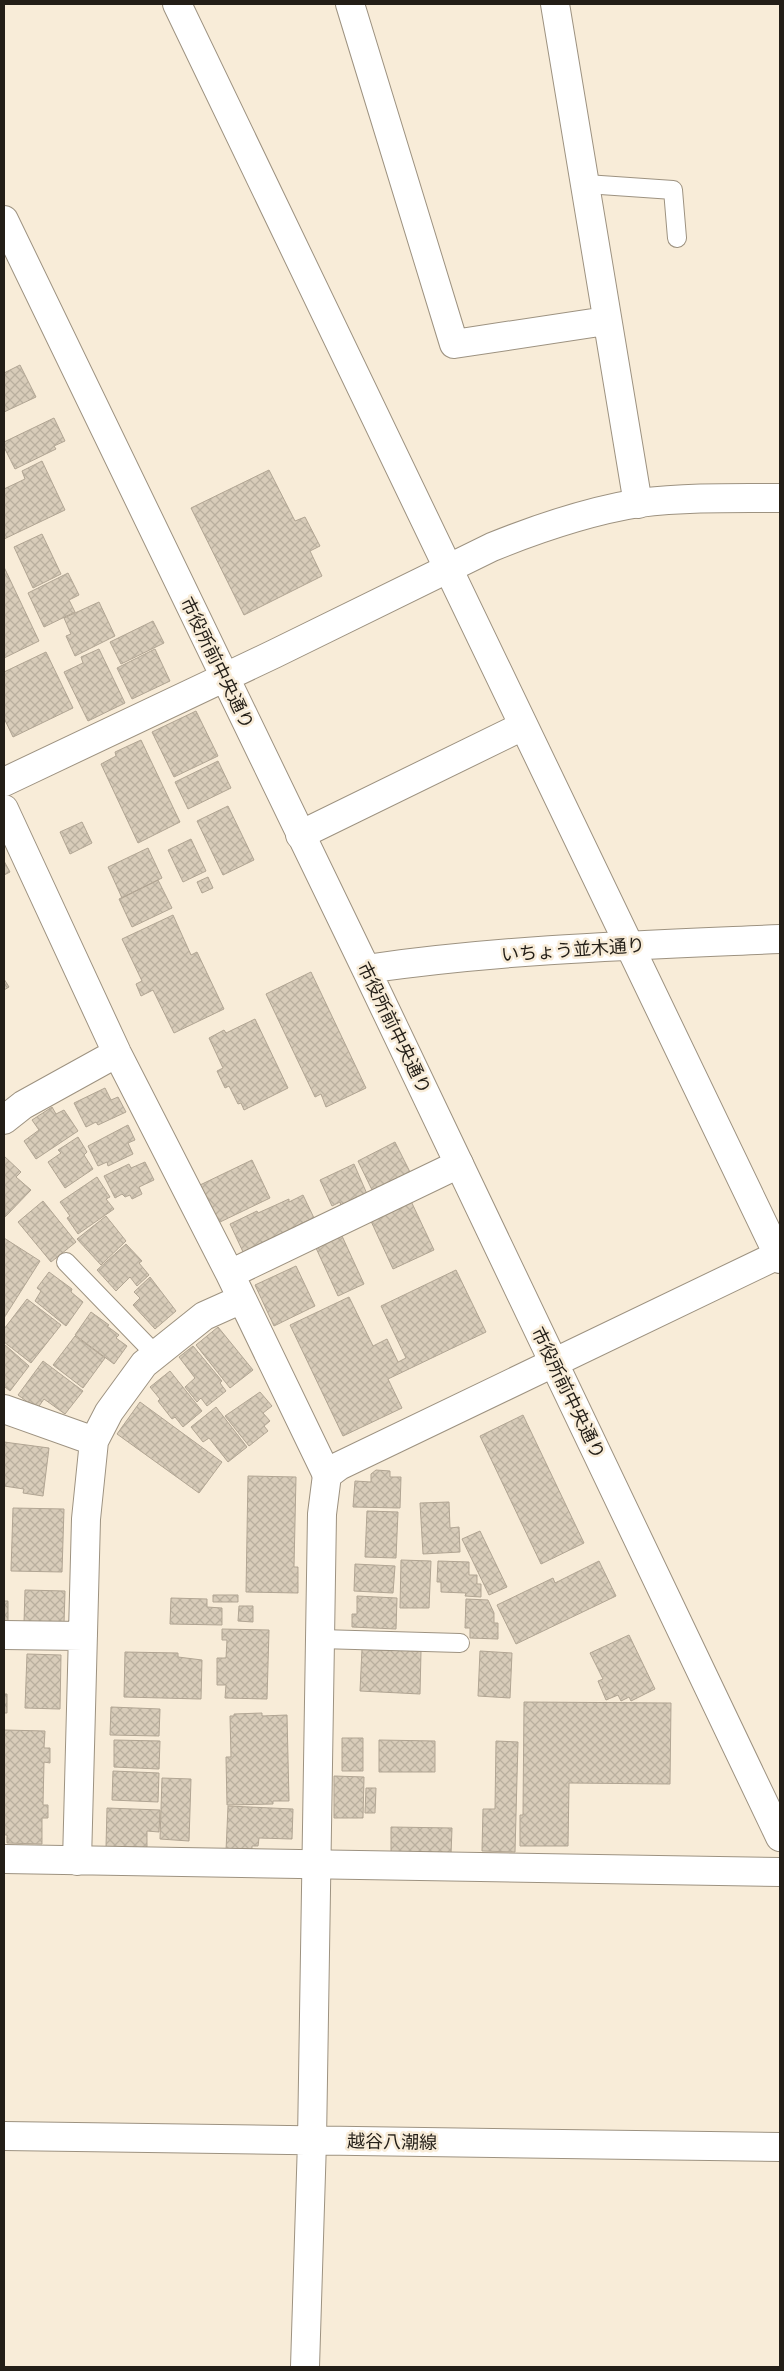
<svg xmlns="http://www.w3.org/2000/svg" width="784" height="2371" font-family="'IBM Plex Sans','Noto Sans JP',sans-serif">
  <defs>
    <pattern id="building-cross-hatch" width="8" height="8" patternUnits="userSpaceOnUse" patternTransform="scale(1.25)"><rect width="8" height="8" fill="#d8ccb9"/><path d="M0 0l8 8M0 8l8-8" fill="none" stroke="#b9af9e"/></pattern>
  </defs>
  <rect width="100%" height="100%" fill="#f8ecd8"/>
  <!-- building -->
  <path fill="url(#building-cross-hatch)" stroke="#b1a593" d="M20 365 36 397 4 412V373Z
    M54 418 65 441 54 446 56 449 15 469 4 447V442Z
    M42 461 65 510 4 539V489L25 479 22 471Z
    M269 470 295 521 305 517 320 546 310 551 322 576 244 615 191 508Z
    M42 534 61 574 33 588 14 547Z
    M4 567 39 641 4 658Z
    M68 573 79 595 69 600 75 612 44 627 28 593Z
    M99 602 115 636 75 656 66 636 71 634 64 618Z
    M153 621 164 643 121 664 110 642Z
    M99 649 125 703 88 721 64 672 83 663 81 657Z
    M155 649 170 681 132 699 117 668Z
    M46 652 73 708 13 737 4 718V672Z
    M196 711 218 756 174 777 152 732Z
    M141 740 180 822 138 843 101 764 116 756 115 752Z
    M218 761 231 788 188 809 175 782Z
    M228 806 254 860 223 875 197 821Z
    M82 822 92 843 70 854 60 832Z
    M191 839 206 871 183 882 168 850Z
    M148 848 162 878 122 898 108 867Z
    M4 861 10 872 4 875Z
    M208 877 213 888 202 893 197 882Z
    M158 880 172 908 132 927 119 899Z
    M173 915 191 955 197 952 224 1009 174 1033 153 990 141 996 136 984 142 981 122 939Z
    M311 972 366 1088 326 1107 321 1094 315 1097 266 994Z
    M4 979 9 987 4 990Z
    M255 1019 288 1088 244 1110 241 1103 238 1104 229 1086 225 1088 217 1071 223 1068 209 1038 224 1030 226 1033Z
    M105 1088 111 1100 118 1097 126 1112 98 1125 96 1122 86 1127 74 1103Z
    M52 1107 56 1114 64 1110 78 1131 36 1159 24 1141 39 1130 32 1120Z
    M128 1125 135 1140 128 1143 133 1154 108 1166 107 1162 98 1166 88 1146Z
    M78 1137 87 1152 84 1155 93 1169 65 1188 48 1162 61 1153 58 1150Z
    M395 1142 411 1174 373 1192 358 1161Z
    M4 1156 21 1172 16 1177 31 1190 5 1217Z
    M252 1160 270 1198 218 1223 200 1185Z
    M145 1162 154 1180 139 1187 142 1194 132 1199 130 1195 125 1197 122 1194 115 1198 104 1176 129 1164 131 1168Z
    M354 1164 367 1194 341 1206 340 1202 332 1206 320 1180Z
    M97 1177 110 1197 106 1199 114 1209 78 1234 67 1218 70 1216 60 1202Z
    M303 1195 314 1218 300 1224 301 1227 244 1254 230 1224 257 1211 258 1213 289 1199V1202Z
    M410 1199 434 1250 393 1269 370 1219Z
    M43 1201 76 1242 51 1262 18 1222Z
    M106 1216 126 1241 101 1265 77 1239Z
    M342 1236 364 1284 338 1296 316 1248Z
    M4 1238 40 1261 4 1318Z
    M126 1244 142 1261 139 1263 149 1275 137 1286 130 1277 116 1291 97 1270Z
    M296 1266 315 1306 274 1326 255 1285Z
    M456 1270 486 1332 388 1379 402 1408 343 1436 290 1325 349 1297 373 1346 387 1339 398 1362 406 1358 381 1306Z
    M49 1272 72 1289 71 1292 83 1302 66 1326 35 1301 41 1291 37 1288Z
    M150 1277 176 1311 155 1329 133 1305 140 1298 134 1292Z
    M27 1299 61 1325 31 1363 4 1342V1329Z
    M91 1312 109 1325 107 1326 119 1335 116 1338 127 1346 114 1364 75 1335Z
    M218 1327 253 1370 230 1388 196 1345Z
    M75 1336 105 1358 83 1388 53 1365Z
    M4 1344 29 1366 10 1391 4 1386Z
    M193 1346 222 1381 220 1383 226 1391 207 1406 201 1398 197 1402 185 1387 195 1378 179 1357Z
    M43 1361 83 1391 65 1414 44 1399 37 1409 18 1395Z
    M170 1371 202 1411 183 1427 175 1417 172 1419 158 1401 160 1399 150 1387Z
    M260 1392 272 1406 263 1413 270 1421 264 1426 268 1431 249 1446 225 1416Z
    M140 1402 222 1462 199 1493 117 1434Z
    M216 1407 247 1447 228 1462 209 1438 203 1442 191 1427Z
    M523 1415 584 1543 541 1564 480 1436Z
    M4 1442 49 1448 43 1496 23 1493 24 1489 4 1486Z
    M376 1470 390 1471V1477H401L400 1508 353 1507 355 1481 371 1482V1474Z
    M248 1476 296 1477 294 1567H298V1593L246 1592Z
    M449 1502 450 1528 459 1527 460 1552 423 1554 420 1503Z
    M13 1508 64 1509 62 1572 11 1571Z
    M367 1511 398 1512 396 1558 365 1557Z
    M480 1531 507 1587 489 1595 462 1539Z
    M401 1560 431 1561 429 1608H400Z
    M438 1561 469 1562V1575H477V1584H481V1597L465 1596 466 1593 441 1592V1582H437Z
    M599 1561 616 1596 516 1644 497 1605 553 1578 555 1583Z
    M355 1564 395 1566 393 1593 354 1591Z
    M25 1590 65 1591 64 1624 24 1623Z
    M213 1595H238V1602H213Z
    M357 1596 397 1598 396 1629 352 1627V1614H357Z
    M171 1598 207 1599V1607L222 1608V1625L170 1624Z
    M466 1599 488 1600 494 1613V1623H498V1639L470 1638V1628H465Z
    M4 1601H8V1627L4 1626Z
    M239 1606H253V1622L238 1621Z
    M222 1629 269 1630 267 1699 225 1698 226 1685H217V1658H226L227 1640H222Z
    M629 1635 655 1689 631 1701 629 1697 621 1701 618 1695 606 1700 598 1681 603 1679 590 1653Z
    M362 1649 421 1651 420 1694 360 1691Z
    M480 1651 512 1653 510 1698 478 1696Z
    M125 1652 178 1653V1657L202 1660 201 1699 124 1697Z
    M27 1654 61 1655 60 1709 25 1708Z
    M4 1694H7V1713H4Z
    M524 1702 671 1703 670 1784 569 1783 568 1846H520V1815H523Z
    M111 1707 160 1709 159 1736 110 1735Z
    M262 1713V1716L287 1715 289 1801H273V1804L227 1805 226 1757H231L230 1716H234V1714Z
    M4 1730 45 1731 44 1748H50V1763L44 1762 43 1805H48V1818H42V1844L7 1843V1835H4Z
    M342 1738H363V1771H342Z
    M114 1740 160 1741 159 1769 114 1767Z
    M379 1740 435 1741V1772H379Z
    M496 1741 518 1742 515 1852 482 1851 483 1809H495Z
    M113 1771 159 1773 158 1802 112 1800Z
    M334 1776 364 1777 363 1818H334Z
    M162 1778 191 1779 189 1841 160 1839Z
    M366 1788H376L375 1813H365Z
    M228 1806 293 1809 292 1839 259 1838 258 1846H252V1852L226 1851Z
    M107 1808 160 1810 159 1832 147 1831V1848L106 1847Z
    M391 1827 452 1828 451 1855 391 1854Z"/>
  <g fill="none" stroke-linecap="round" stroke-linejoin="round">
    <defs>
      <path id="lane" d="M586 184 673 190 677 238
        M66 1262 156 1355
        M320 1639 460 1643"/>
      <path id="street" d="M177 4 780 1259
        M350 4 454 344 606 321
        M555 4 638 504
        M4 809 117 1053 230 1274 327 1475
        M300 835 523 726
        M4 1120 23 1105 117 1053
        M230 1274 459 1164
        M4 1409 94 1441
        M4 1635 83 1636
        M4 1859 780 1872
        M77 1861 86 1519 94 1441 109 1412 144 1364 204 1316 242 1299"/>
      <path id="secondary" d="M4 220 366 969 780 1837
        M4 782 274 654 492 547C539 528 589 511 639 503 685 497 733 498 780 498
        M366 969C503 949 642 945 780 939
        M4 2136 780 2147
        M305 2367 312 2141 322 1514 327 1475 339 1466 780 1254"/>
    </defs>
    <!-- lane casing -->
    <use href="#lane" stroke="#9d9280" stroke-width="20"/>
    <!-- street casing -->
    <use href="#street" stroke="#9d9280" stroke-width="30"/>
    <!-- secondary casing -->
    <use href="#secondary" stroke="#9d9280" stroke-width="30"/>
    <!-- lane -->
    <use href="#lane" stroke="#fff" stroke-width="18"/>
    <!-- street -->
    <use href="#street" stroke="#fff" stroke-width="28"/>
    <!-- secondary -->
    <use href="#secondary" stroke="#fff" stroke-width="28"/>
  </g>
  <g text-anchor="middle" stroke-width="5" stroke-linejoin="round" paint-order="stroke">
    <!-- street labels -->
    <g font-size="18" fill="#231e17" stroke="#f8ecd8">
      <text transform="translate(217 663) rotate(64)" y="6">市役所前中央通り</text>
      <text transform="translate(573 950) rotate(-4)" y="6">いちょう並木通り</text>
      <text transform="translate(394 1028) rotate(64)" y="6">市役所前中央通り</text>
      <text transform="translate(568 1393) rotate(64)" y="6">市役所前中央通り</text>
      <text transform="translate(392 2142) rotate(1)" y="6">越谷八潮線</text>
    </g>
  </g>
  <!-- border -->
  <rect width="784" height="2371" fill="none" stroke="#231e17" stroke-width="10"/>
</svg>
